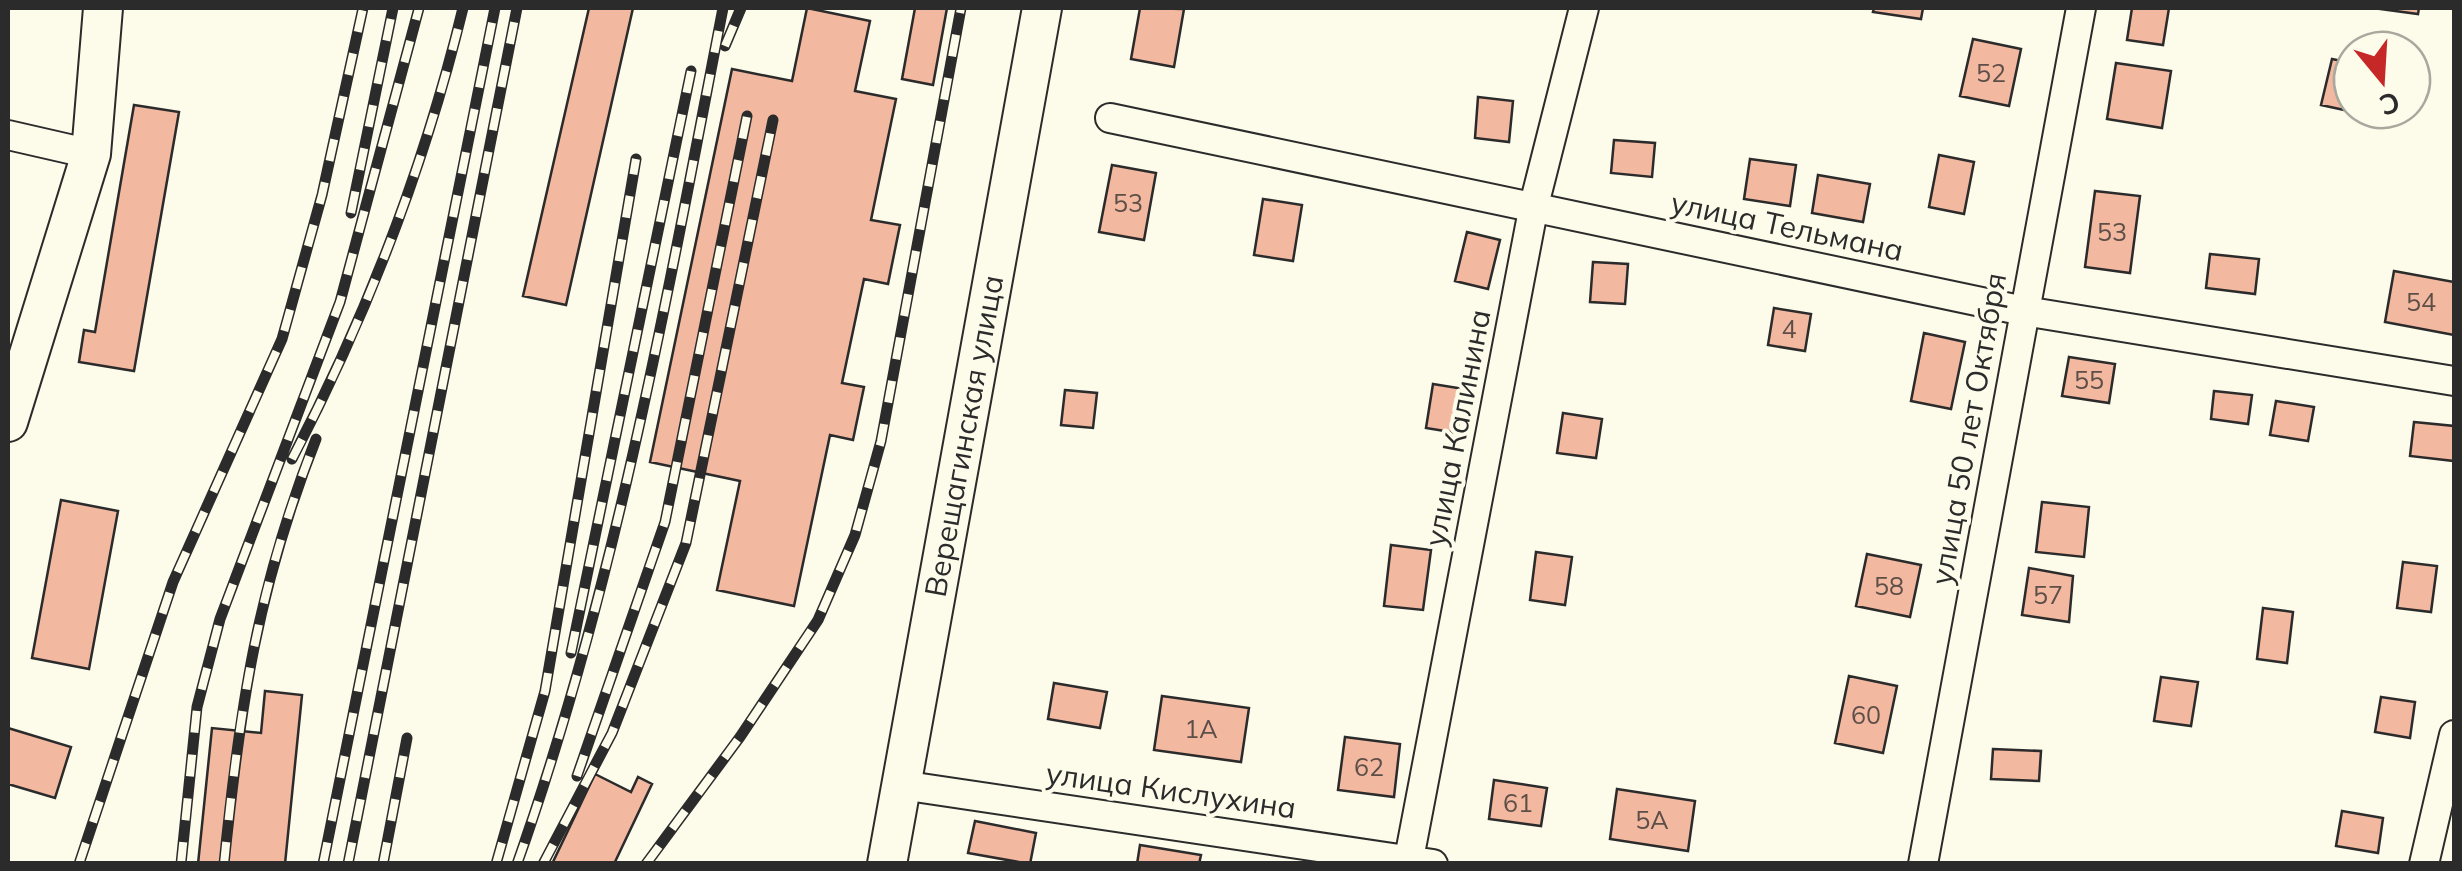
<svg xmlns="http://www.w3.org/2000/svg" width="2462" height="871" font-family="Mulish,sans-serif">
  <rect width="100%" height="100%" fill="#fdfbea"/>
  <!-- building -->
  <path fill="#f2b8a0" stroke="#2b2b2b" stroke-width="2.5" d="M589 8H633L566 305 523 296Z
    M807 8 870 21 855 91 896 99 871 220 900 225 888 284 864 279 842 383 864 387 853 440 830 435 794 606 717 590 740 481 650 462 732 69 792 81Z
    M915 8H947L933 85 902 79Z
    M1140 8 1184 9 1174 67 1131 59Z
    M1874 8H1923L1921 19 1873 12Z
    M2132 8H2169L2163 45 2127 40Z
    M2373 8H2419L2418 14Z
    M1973 39 2021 49 2009 106 1960 96Z
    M2332 59 2352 63V110H2387L2386 119 2321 105Z
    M2116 63 2171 71 2162 128 2107 119Z
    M1478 97 1513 101 1509 142 1475 138Z
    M134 105 179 112 134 371 79 362 84 330 95 332Z
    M1614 140 1655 143 1652 177 1611 173Z
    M1939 155 1974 162 1964 214 1929 207Z
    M1750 159 1796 165 1790 206 1744 199Z
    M1112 165 1156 173 1144 240 1099 232Z
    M1818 175 1870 184 1863 222 1812 213Z
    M2095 191 2140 196 2130 273 2085 267Z
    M1263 199 1302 205 1293 261 1254 255Z
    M1467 232 1500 240 1488 289 1455 281Z
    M2210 254 2259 259 2255 294 2206 288Z
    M1593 262 1628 264 1625 304 1590 302Z
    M2394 271 2454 282V335L2385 322Z
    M1774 308 1811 314 1805 351 1768 345Z
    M1924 333 1965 342 1951 409 1911 401Z
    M2069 357 2115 364 2109 403 2062 396Z
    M1433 384 1464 389 1457 433 1426 428Z
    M1065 390 1097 393 1093 428 1061 425Z
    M2214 391 2252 395 2248 424 2211 419Z
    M2276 401 2314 407 2308 441 2270 435Z
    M1563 413 1602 419 1596 458 1557 453Z
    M2414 422 2454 426V461L2410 456Z
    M61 500 118 511 89 669 32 658Z
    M2042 502 2089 507 2084 557 2036 552Z
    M1391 545 1431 550 1423 610 1384 606Z
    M1536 552 1572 557 1565 605 1530 600Z
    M1867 554 1921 565 1910 617 1856 606Z
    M2403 562 2437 566 2431 612 2397 608Z
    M2029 568 2073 576 2069 622 2022 615Z
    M2263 608 2293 612 2287 663 2257 659Z
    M1849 676 1897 686 1883 753 1835 743Z
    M2161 677 2198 682 2191 726 2154 721Z
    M1054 683 1107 692 1100 728 1048 719Z
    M265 691 302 695 285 864H198L212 728 261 733Z
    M1162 696 1249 708 1241 762 1154 750Z
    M2381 697 2415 702 2410 738 2375 732Z
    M8 728 71 747 55 798 8 784Z
    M1345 737 1400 744 1394 797 1338 790Z
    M1993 749 2041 751 2039 781 1991 779Z
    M595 774 631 792 638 777 652 784 614 864H552Z
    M1494 780 1547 788 1541 826 1489 819Z
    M1617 789 1695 801 1688 851 1610 839Z
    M2342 811 2383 818 2378 853 2336 846Z
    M975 821 1036 833 1030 864 968 853Z
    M1140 845 1201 855 1199 864H1137Z"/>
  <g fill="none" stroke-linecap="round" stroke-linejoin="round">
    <defs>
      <path id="street" d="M1110 118 2024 311 2454 381
        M8 135 91 154
        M901 785 1433 864
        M1408 864 1534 205 1584 8
        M1923 864 2081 8
        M2424 864 2454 735"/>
      <g id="secondary">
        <path d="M8 422 91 154 103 8"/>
        <path id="s1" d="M887 864 1042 8"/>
      </g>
    </defs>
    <!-- street casing -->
    <use href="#street" stroke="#2b2b2b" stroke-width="32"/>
    <!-- secondary casing -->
    <use href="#secondary" stroke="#2b2b2b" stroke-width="42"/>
    <!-- street -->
    <use href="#street" stroke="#fdfbea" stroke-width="28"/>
    <!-- secondary -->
    <use href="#secondary" stroke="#fdfbea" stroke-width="38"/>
    <defs>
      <path id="rail" d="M725 46 741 8
        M351 213 393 8
        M292 459C367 315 425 165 463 8
        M571 653 691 71
        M577 776 665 522 747 116
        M79 864 173 582 282 339 322 195 363 8
        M181 864 197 707 220 619 340 302 419 8
        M224 864C240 706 257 589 316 439
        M323 864 495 8
        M348 864 517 8
        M383 864 407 738
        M496 864 545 691 636 159
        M517 864C616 585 667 297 723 8
        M543 864 612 733 686 543 773 120
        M646 864 740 737 818 620 855 535 881 441 961 8"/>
    </defs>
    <!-- rail casing -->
    <use href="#rail" stroke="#2b2b2b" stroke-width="11"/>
    <!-- rail -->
    <use href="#rail" stroke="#fdfbea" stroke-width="8" stroke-dasharray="22" stroke-linecap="butt"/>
  </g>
  <g text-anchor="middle" stroke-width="8" stroke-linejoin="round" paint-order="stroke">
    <!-- number labels -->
    <g font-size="25" fill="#5d4e48">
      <text x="1991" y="82">52</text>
      <text x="1128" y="212">53</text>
      <text x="2112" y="241">53</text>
      <text x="2421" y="311">54</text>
      <text x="1789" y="338">4</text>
      <text x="2089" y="389">55</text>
      <text x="1889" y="595">58</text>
      <text x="2048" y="604">57</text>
      <text x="1866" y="724">60</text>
      <text x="1201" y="738">1А</text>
      <text x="1369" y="776">62</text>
      <text x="1518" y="812">61</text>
      <text x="1652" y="829">5А</text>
    </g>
    <!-- street labels -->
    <g font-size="30" fill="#2b2b2b" stroke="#fdfbea">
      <text transform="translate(1787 227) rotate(12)" y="10">улица Тельмана</text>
      <text transform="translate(1458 428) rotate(-79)" y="10">улица Калинина</text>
      <text transform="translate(1969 429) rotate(-80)" y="10">улица 50 лет Октября</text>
      <text dy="10" stroke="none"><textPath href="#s1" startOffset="435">Верещагинская улица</textPath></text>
      <text transform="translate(1171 791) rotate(8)" y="10">улица Кислухина</text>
    </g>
  </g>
  <!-- border -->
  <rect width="2462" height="871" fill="none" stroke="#2b2b2b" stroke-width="20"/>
  <!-- north arrow -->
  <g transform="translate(2382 80) rotate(162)"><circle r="48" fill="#fdfbea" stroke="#a9a89e" stroke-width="2.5"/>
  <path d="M0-8L18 38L0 25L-18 38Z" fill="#c62828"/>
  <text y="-15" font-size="28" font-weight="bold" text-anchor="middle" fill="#2b2b2b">С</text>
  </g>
</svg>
